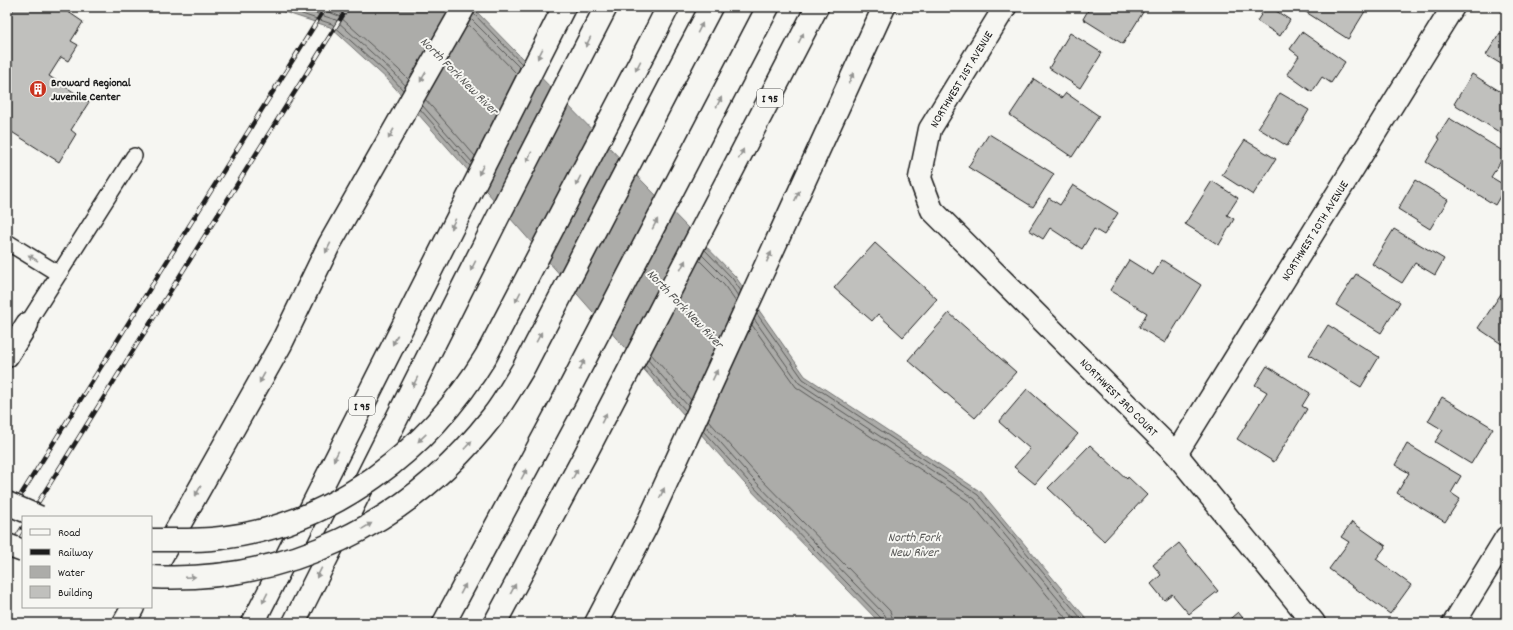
<svg xmlns="http://www.w3.org/2000/svg" width="1513" height="630" font-family="Dekko,sans-serif">
  <rect width="100%" height="100%" fill="#f6f6f2"/>
  <filter id="ink" filterUnits="userSpaceOnUse"><feTurbulence type="fractalNoise" baseFrequency=".025" numOctaves="2"/><feDisplacementMap in="SourceGraphic" scale="8" xChannelSelector="R" yChannelSelector="G"/><feConvolveMatrix kernelMatrix="1 2 1 2 8 2 1 2 1" color-interpolation-filters="sRGB"/></filter>
  <g filter="url(#ink)">
    <!-- water -->
    <path fill="#acaca9" stroke="#727271" d="M269 7H472L735 276 805 376 981 492 1090 623H880L745 484 388 80 330 27Z"/>
    <g fill="none" stroke-linecap="round" stroke-linejoin="round">
      <!-- shore -->
      <path stroke="#565654" stroke-width="1" d="M281 7 332 24 391 77 403 90
        M297 7 336 20 394 73 406 86
        M316 7 339 16 398 69 409 80
        M474 14 522 64
        M471 19 520 68
        M468 24 517 74
        M425 99 475 156
        M422 105 472 162
        M420 109 470 166
        M705 250 732 278 741 291
        M702 255 728 281 738 296
        M699 260 724 285 736 302
        M757 314 803 379 978 495 1085 623
        M754 319 799 383 975 499 1078 623
        M752 325 796 387 971 503 1070 623
        M651 354 691 400
        M648 360 688 406
        M645 365 686 411
        M708 420 756 474 890 611 894 623
        M706 426 752 478 885 615 888 623
        M703 431 748 481 881 618 883 623"/>
    </g>
    <!-- building -->
    <path fill="#c0c0bd" stroke="#1c1c1c" d="M15 7H61L83 22 71 41 78 45 68 61 61 57 49 76 89 102 71 130 76 134 59 162 7 129V18Z
      M1090 7H1143L1145 9 1123 44 1083 19Z
      M1266 7H1270L1290 20 1280 36 1257 21Z
      M1298 7H1365L1367 8 1348 39Z
      M1302 32 1345 62 1331 83 1322 77 1312 92 1287 74 1299 56 1290 49Z
      M1070 33 1102 53 1080 88 1049 68Z
      M1500 33 1506 37V67L1486 55Z
      M1472 74 1506 95V131L1504 135 1454 104Z
      M1034 79 1062 98 1066 93 1099 116 1072 157 1010 115Z
      M1280 93 1309 110 1287 146 1258 128Z
      M1449 118 1506 153 1491 177 1506 186 1495 205 1426 162 1440 139 1437 137Z
      M989 134 1054 174 1033 207 968 167Z
      M1245 140 1276 159 1253 195 1222 175Z
      M1415 180 1448 200 1430 229 1398 209Z
      M1212 181 1238 198 1227 215 1234 219 1219 245 1185 224Z
      M1073 185 1118 213 1104 235 1094 229 1082 249 1050 228 1043 239 1029 230 1049 198 1060 205Z
      M1394 229 1444 259 1435 275 1415 263 1402 283 1372 264Z
      M875 243 937 299 903 337 878 314 872 321 834 288Z
      M1129 260 1153 275 1162 260 1201 285 1165 343 1139 327 1147 313 1110 290Z
      M1356 274 1400 302 1381 333 1336 305Z
      M1503 291 1506 293V347L1478 328Z
      M949 313 1016 372 975 418 908 360Z
      M1328 325 1379 357 1361 387 1309 355Z
      M1267 366 1310 393 1302 406 1307 409 1274 462 1237 439 1267 392 1255 385Z
      M1027 389 1078 434 1035 484 1014 467 1030 449 999 422Z
      M1442 397 1493 428 1471 464 1435 442 1443 430 1428 421Z
      M1407 444 1461 476 1451 493 1460 499 1445 522 1397 493 1409 473 1395 465Z
      M1090 445 1127 479 1128 477 1147 495 1104 541 1048 488Z
      M1352 522 1386 546 1376 559 1411 585 1390 614 1329 569 1349 542 1341 537Z
      M1179 543 1218 591 1189 614 1172 594 1164 600 1151 584 1161 575 1153 565Z
      M1238 612 1247 623H1225Z"/>
    <g fill="none" stroke-linecap="round" stroke-linejoin="round">
      <defs>
        <path id="lane" d="M7 242 59 274
          M27 324 134 156"/>
        <g id="street">
          <path id="s1" d="M1005 7 930 129 920 178 932 210 1176 454 1314 623"/>
          <path d="M7 356 27 324"/>
          <path id="s2" d="M1176 454 1453 7"/>
          <path d="M1454 623 1506 538"/>
        </g>
        <path id="highway" d="M656 31 668 7
          M689 49 711 7
          M151 575 281 344 329 245 464 7
          M124 623 133 607
          M253 623 564 7
          M294 623 497 219 606 7
          M444 623 564 399 768 7
          M495 623 586 453 817 7
          M596 623 645 529 884 7"/>
      </defs>
      <!-- lane casing -->
      <use href="#lane" stroke="#1c1c1c" stroke-width="18"/>
      <!-- street casing -->
      <use href="#street" stroke="#1c1c1c" stroke-width="25"/>
      <!-- highway casing -->
      <use href="#highway" stroke="#1c1c1c" stroke-width="25"/>
      <!-- lane -->
      <use href="#lane" stroke="#f6f6f2" stroke-width="15"/>
      <!-- street -->
      <use href="#street" stroke="#f6f6f2" stroke-width="22"/>
      <!-- highway -->
      <use href="#highway" stroke="#f6f6f2" stroke-width="22"/>
      <defs>
        <path id="rail" d="M7 517 326 7
          M29 517 348 7
          M7 553 23 527"/>
      </defs>
      <!-- rail casing -->
      <use href="#rail" stroke="#1c1c1c" stroke-width="4.5"/>
      <!-- rail -->
      <use href="#rail" stroke="#f6f6f2" stroke-width="3" stroke-dasharray="9" stroke-linecap="butt"/>
      <defs>
        <path id="highway-bridge" d="M7 503 39 517
          M151 540C174 540 197 541 221 538 333 525 429 450 486 356L656 31
          M7 545 23 551
          M151 577C286 584 409 524 492 417 504 402 513 385 523 369L689 49"/>
      </defs>
      <!-- highway-bridge casing -->
      <use href="#highway-bridge" stroke="#1c1c1c" stroke-width="25" stroke-linecap="butt"/>
      <!-- highway-bridge -->
      <use href="#highway-bridge" stroke="#f6f6f2" stroke-width="22"/>
    </g>
    <!-- one-way arrows -->
    <defs><path id="oneway-solid" d="M-6-.8H1V-3.2L6.5 0L1 3.2V.8H-6Z"/></defs>
    <g fill="#949492">
      <use href="#oneway-solid" transform="translate(700 28) rotate(-63)"/>
      <use href="#oneway-solid" transform="translate(801 38) rotate(-63)"/>
      <use href="#oneway-solid" transform="translate(588 42) rotate(117)"/>
      <use href="#oneway-solid" transform="translate(540 54) rotate(117)"/>
      <use href="#oneway-solid" transform="translate(638 66) rotate(117)"/>
      <use href="#oneway-solid" transform="translate(423 77) rotate(120)"/>
      <use href="#oneway-solid" transform="translate(851 78) rotate(-65)"/>
      <use href="#oneway-solid" transform="translate(719 102) rotate(-63)"/>
      <use href="#oneway-solid" transform="translate(391 134) rotate(119)"/>
      <use href="#oneway-solid" transform="translate(741 154) rotate(-63)"/>
      <use href="#oneway-solid" transform="translate(529 157) rotate(117)"/>
      <use href="#oneway-solid" transform="translate(481 170) rotate(117)"/>
      <use href="#oneway-solid" transform="translate(578 181) rotate(117)"/>
      <use href="#oneway-solid" transform="translate(797 196) rotate(-65)"/>
      <use href="#oneway-solid" transform="translate(453 224) rotate(117)"/>
      <use href="#oneway-solid" transform="translate(655 224) rotate(-62)"/>
      <use href="#oneway-solid" transform="translate(328 248) rotate(117)"/>
      <use href="#oneway-solid" transform="translate(769 257) rotate(-65)"/>
      <use href="#oneway-solid" transform="translate(33 258) rotate(-148)"/>
      <use href="#oneway-solid" transform="translate(683 265) rotate(-63)"/>
      <use href="#oneway-solid" transform="translate(473 266) rotate(117)"/>
      <use href="#oneway-solid" transform="translate(518 297) rotate(117)"/>
      <use href="#oneway-solid" transform="translate(539 337) rotate(-62)"/>
      <use href="#oneway-solid" transform="translate(395 340) rotate(117)"/>
      <use href="#oneway-solid" transform="translate(582 365) rotate(-62)"/>
      <use href="#oneway-solid" transform="translate(715 375) rotate(-65)"/>
      <use href="#oneway-solid" transform="translate(262 378) rotate(119)"/>
      <use href="#oneway-solid" transform="translate(415 382) rotate(117)"/>
      <use href="#oneway-solid" transform="translate(604 418) rotate(-63)"/>
      <use href="#oneway-solid" transform="translate(422 438) rotate(136)"/>
      <use href="#oneway-solid" transform="translate(468 445) rotate(-47)"/>
      <use href="#oneway-solid" transform="translate(336 456) rotate(117)"/>
      <use href="#oneway-solid" transform="translate(524 474) rotate(-62)"/>
      <use href="#oneway-solid" transform="translate(575 474) rotate(-62)"/>
      <use href="#oneway-solid" transform="translate(198 491) rotate(119)"/>
      <use href="#oneway-solid" transform="translate(662 493) rotate(-65)"/>
      <use href="#oneway-solid" transform="translate(367 526) rotate(-31)"/>
      <use href="#oneway-solid" transform="translate(319 573) rotate(117)"/>
      <use href="#oneway-solid" transform="translate(190 577) rotate(-2)"/>
      <use href="#oneway-solid" transform="translate(463 589) rotate(-62)"/>
      <use href="#oneway-solid" transform="translate(513 589) rotate(-62)"/>
      <use href="#oneway-solid" transform="translate(265 598) rotate(117)"/>
    </g>
  </g>
  <!-- icons -->
  <defs>
    <symbol id="building-disc" viewBox="-11 -11 22 22"><circle r="9.5" fill="#c8321e" stroke="#f6f6f2"/><path d="M-4-6H4V6H1V3H-1V6H-4ZM-2.5-4.3h1.7v1.8h-1.7ZM.8-4.3h1.7v1.8H.8ZM-2.5-1h1.7V.8h-1.7ZM.8-1h1.7V.8H.8Z" fill="#fff"/></symbol>
  </defs>
  <g fill-rule="evenodd">
    <use href="#building-disc" x="28" y="79" width="20" height="20"/>
  </g>
  <g text-anchor="middle" stroke-width="4" stroke-linejoin="round" paint-order="stroke">
    <!-- shield labels -->
    <g fill="#f6f6f2" stroke="#5d5d5c" stroke-width="1">
      <rect x="757" y="89" width="26" height="18" rx="3"/>
      <rect x="349" y="397" width="26" height="18" rx="3"/>
    </g>
    <g font-size="11" font-weight="bold" fill="#1c1c1c">
      <text x="770" y="102">I 95</text>
      <text x="362" y="410">I 95</text>
    </g>
    <!-- street labels -->
    <g font-size="12" fill="#1c1c1c" stroke="#f6f6f2">
      <text transform="translate(961 79) rotate(-59)" y="4">NORTHWEST 21ST AVENUE</text>
      <text dy="4" stroke="none"><textPath href="#s2" startOffset="263">NORTHWEST 20TH AVENUE</textPath></text>
      <text dy="4" stroke="none"><textPath href="#s1" startOffset="492">NORTHWEST 3RD COURT</textPath></text>
    </g>
    <!-- poi labels -->
    <g font-size="12" font-weight="bold" fill="#1c1c1c" stroke="#f6f6f2" text-anchor="start">
      <text x="51" y="86">Broward Regional<tspan x="51" dy="14">Juvenile Center</tspan></text>
    </g>
    <!-- water labels -->
    <g font-size="13" font-style="italic" fill="#565654" stroke="#f6f6f2">
      <text transform="translate(460 75) rotate(45)" y="5">North Fork New River</text>
      <text transform="translate(686 308) rotate(46)" y="5">North Fork New River</text>
      <text x="914" y="541">North Fork<tspan x="914" dy="15">New River</tspan></text>
    </g>
  </g>
  <!-- margin -->
  <rect width="1513" height="630" fill="none" stroke="#f6f6f2" stroke-width="24"/>
  <rect x="12" y="12" width="1489" height="606" fill="none" stroke="#1c1c1c" stroke-width="1.5" filter="url(#ink)"/>
  <!-- legend -->
  <rect x="22" y="516" width="130" height="92" fill="#f6f6f2" stroke="#9f9f9c"/>
  <rect x="30" y="529" width="20" height="6" fill="#f6f6f2" stroke="#9f9f9c"/>
  <text x="58" y="536" font-size="12" fill="#1c1c1c">Road</text>
  <rect x="30" y="549" width="20" height="6" fill="#1c1c1c" stroke="#9f9f9c"/>
  <text x="58" y="556" font-size="12" fill="#1c1c1c">Railway</text>
  <rect x="30" y="566" width="20" height="12" fill="#acaca9" stroke="#9f9f9c"/>
  <text x="58" y="576" font-size="12" fill="#1c1c1c">Water</text>
  <rect x="30" y="586" width="20" height="12" fill="#c0c0bd" stroke="#9f9f9c"/>
  <text x="58" y="596" font-size="12" fill="#1c1c1c">Building</text>
</svg>
